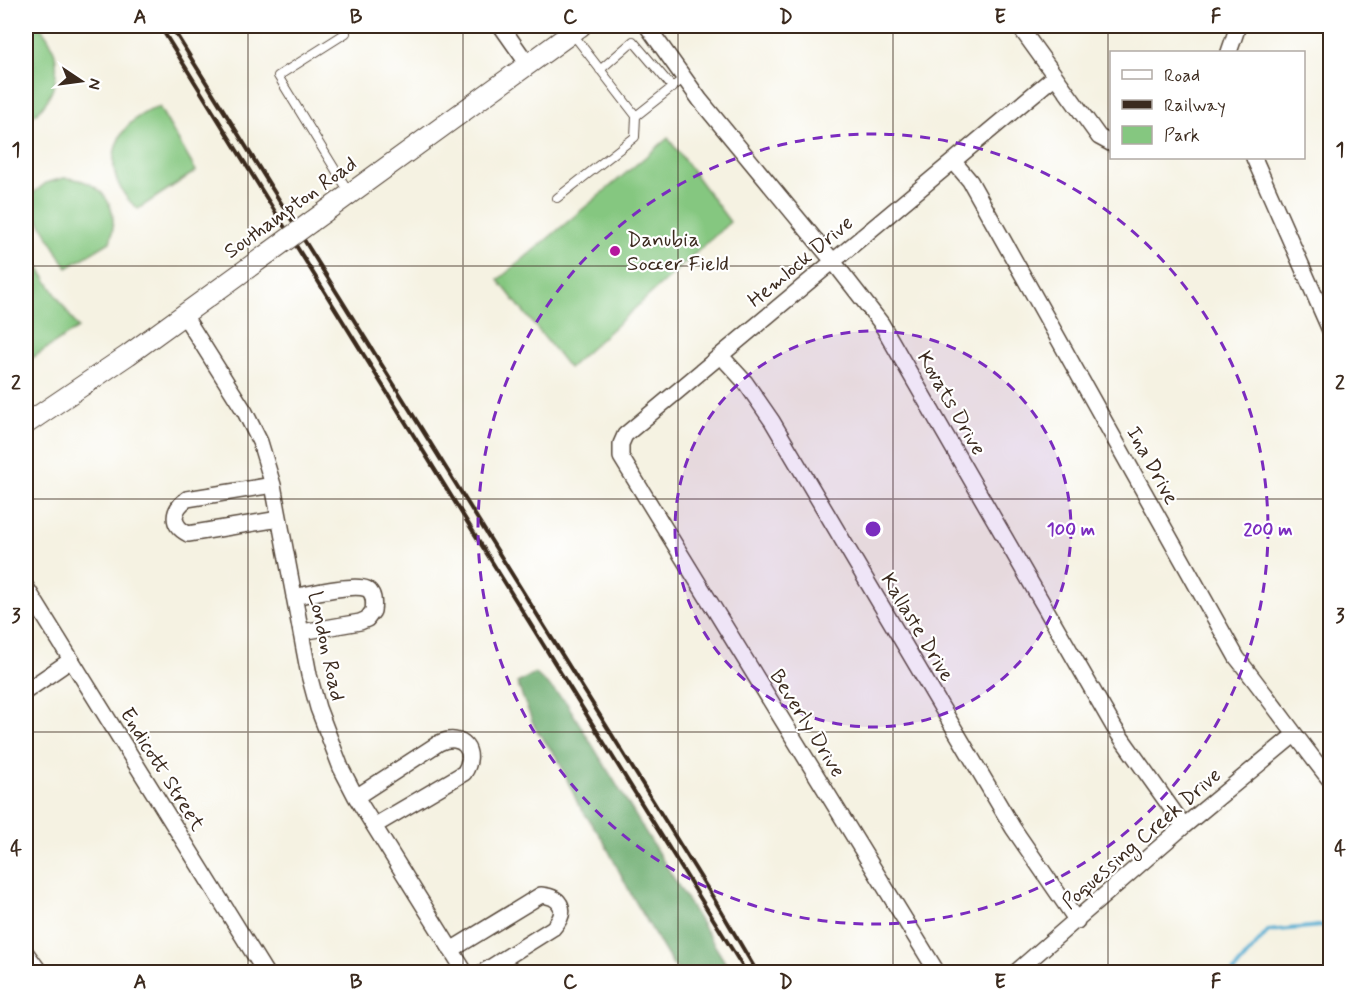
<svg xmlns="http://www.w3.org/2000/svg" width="1356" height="998" font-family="Mynerve,sans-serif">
  <rect width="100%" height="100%" fill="#fff"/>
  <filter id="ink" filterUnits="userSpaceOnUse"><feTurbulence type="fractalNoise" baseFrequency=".0167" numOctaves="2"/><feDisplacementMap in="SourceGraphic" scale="12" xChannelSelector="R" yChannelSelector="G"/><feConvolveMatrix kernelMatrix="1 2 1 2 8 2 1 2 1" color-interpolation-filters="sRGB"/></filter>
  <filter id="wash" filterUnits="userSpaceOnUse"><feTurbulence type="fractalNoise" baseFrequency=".008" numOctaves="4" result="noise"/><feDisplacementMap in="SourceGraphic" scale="24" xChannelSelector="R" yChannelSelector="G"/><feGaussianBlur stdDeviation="1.35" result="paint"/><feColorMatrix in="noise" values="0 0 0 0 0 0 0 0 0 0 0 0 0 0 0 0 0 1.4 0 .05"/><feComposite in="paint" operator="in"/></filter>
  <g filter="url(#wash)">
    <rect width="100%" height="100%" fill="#f5f2e2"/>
    <!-- green -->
    <path fill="#85c780" stroke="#60784f" stroke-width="1.5" d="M26 26H39C67 56 60 99 26 121Z
      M159 107 196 171 138 209C98 176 109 122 159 107Z
      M668 138 730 222 569 368 498 280Z
      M64 178C101 179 121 206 110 242L67 268 26 199 46 183Z
      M26 249 78 328 26 362Z"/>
    <!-- forest -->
    <path fill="#6cac6e" stroke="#546b46" stroke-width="1.5" d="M535 673 566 702 731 972H680L673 965 632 896 603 840 578 804 558 759 535 728 517 683Z"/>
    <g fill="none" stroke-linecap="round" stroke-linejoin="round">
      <!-- stream -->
      <path stroke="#56afd3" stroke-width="4" d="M1233 972 1268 931 1330 925"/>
    </g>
  </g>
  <g filter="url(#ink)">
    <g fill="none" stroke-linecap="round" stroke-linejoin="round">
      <defs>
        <path id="service" d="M346 33 278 76 349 192
          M572 33 636 116 684 78
          M600 70 633 41 673 88
          M557 198 635 137 636 116"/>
        <path id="minor" d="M501 26 527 63
          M647 26 700 100 832 260 881 323 1115 729 1184 826
          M1019 26 1099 137 1112 144
          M1229 52 1238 26
          M1254 158 1330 330
          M954 162 970 181 1237 658C1269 698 1298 740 1330 780
          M184 315 245 412 260 442 273 485 309 675 318 708 341 768 356 797 465 972
          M721 356 745 382 772 421 1013 828 1077 921
          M273 485 187 499C172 510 170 525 188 534L279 519
          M26 587 265 972
          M294 597C309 594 354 583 367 589 374 593 374 604 373 611L367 619 360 622 302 632
          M26 691 71 660
          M356 797 439 743C463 732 478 752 464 773L374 826
          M451 950 541 895C563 897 568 912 553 928L483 972
          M26 953 40 972
          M937 972 621 457V444L625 435 1054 77
          M1016 972 1184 826 1294 735"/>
        <path id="tertiary" d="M311 222 581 26
          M26 424 128 355 270 252"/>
      </defs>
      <!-- service casing -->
      <use href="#service" stroke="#57483b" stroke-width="10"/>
      <!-- minor casing -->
      <use href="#minor" stroke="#57483b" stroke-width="18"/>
      <!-- tertiary casing -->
      <use href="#tertiary" stroke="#57483b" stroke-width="22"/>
      <!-- service -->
      <use href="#service" stroke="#fff" stroke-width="8"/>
      <!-- minor -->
      <use href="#minor" stroke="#fff" stroke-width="15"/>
      <!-- tertiary -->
      <use href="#tertiary" stroke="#fff" stroke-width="20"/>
      <!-- rail -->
      <path stroke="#3b2a1e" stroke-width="4" d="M160 26 746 972
        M171 26 714 899 757 972"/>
      <defs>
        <path id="tertiary-bridge" d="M270 252 311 222"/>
      </defs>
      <!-- tertiary-bridge casing -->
      <use href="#tertiary-bridge" stroke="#57483b" stroke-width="22" stroke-linecap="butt"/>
      <!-- tertiary-bridge -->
      <use href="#tertiary-bridge" stroke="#fff" stroke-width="20"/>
    </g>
  </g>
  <!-- grid -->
  <path fill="none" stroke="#3b2a1e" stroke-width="1.5" stroke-opacity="0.55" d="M248 26V972M463 26V972M678 26V972M893 26V972M1108 26V972M26 266H1330M26 499H1330M26 732H1330"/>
  <!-- distance rings -->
  <circle cx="873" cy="529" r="198" fill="#7b2cbf" fill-opacity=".12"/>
  <g fill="none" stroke="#7b2cbf" stroke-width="3" stroke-dasharray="10 8">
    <circle cx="873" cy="529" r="198"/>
    <circle cx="873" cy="529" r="395"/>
  </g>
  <!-- markers -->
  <circle fill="#b5179e" stroke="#fff" stroke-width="2" cx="615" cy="251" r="6"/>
  <g text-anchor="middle" stroke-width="4.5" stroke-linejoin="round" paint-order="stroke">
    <!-- street labels -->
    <g font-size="21" fill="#3b2a1e" stroke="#fff">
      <text transform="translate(290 207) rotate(-36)" y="7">Southampton Road</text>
      <text transform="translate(800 261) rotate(-40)" y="7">Hemlock Drive</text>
      <text transform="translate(952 403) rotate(60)" y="7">Kovats Drive</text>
      <text transform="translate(1153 465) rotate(61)" y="7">Ina Drive</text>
      <text transform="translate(918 627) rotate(59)" y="7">Kallaste Drive</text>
      <text transform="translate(327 646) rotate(78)" y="7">London Road</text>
      <text transform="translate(808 723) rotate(58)" y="7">Beverly Drive</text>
      <text transform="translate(163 769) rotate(58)" y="7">Endicott Street</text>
      <text transform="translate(1141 838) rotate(-41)" y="7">Poquessing Creek Drive</text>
    </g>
    <!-- poi labels -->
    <g font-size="21" fill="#3b2a1e" stroke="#fff" text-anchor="start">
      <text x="627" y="246">Danubia<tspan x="627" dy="24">Soccer Field</tspan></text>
    </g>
  </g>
  <circle cx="873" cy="529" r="9" fill="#7b2cbf" stroke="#fff" stroke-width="3"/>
  <g font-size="18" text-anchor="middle" font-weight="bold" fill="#7b2cbf" stroke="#fff" stroke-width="4.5" stroke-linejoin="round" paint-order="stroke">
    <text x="1071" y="535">100 m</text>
    <text x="1268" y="535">200 m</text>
  </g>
  <!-- margin -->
  <rect width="1356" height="998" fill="none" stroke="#fff" stroke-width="66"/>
  <!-- legend -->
  <rect x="1110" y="51" width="195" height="108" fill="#ffffff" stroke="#b1aaa5" stroke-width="1.5"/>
  <rect x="1122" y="70" width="30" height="9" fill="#ffffff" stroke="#b1aaa5" stroke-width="1.5"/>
  <text x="1164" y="81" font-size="18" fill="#3b2a1e">Road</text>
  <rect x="1122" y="100" width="30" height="9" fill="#3b2a1e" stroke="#b1aaa5" stroke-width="1.5"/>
  <text x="1164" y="111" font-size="18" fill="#3b2a1e">Railway</text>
  <rect x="1122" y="126" width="30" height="18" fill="#85c780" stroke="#b1aaa5" stroke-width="1.5"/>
  <text x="1164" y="141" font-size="18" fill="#3b2a1e">Park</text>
  <!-- north arrow -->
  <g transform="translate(81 81) rotate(103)" stroke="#ffffff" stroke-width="4.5" paint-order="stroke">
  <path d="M0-4.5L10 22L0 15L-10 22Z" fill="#3b2a1e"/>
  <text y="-9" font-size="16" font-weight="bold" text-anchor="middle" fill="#3b2a1e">N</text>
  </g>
  <rect x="33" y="33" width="1290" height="932" fill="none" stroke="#3b2a1e" stroke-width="2"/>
  <g font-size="20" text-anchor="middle" font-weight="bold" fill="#3b2a1e">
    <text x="140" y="23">A</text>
    <text x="356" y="23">B</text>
    <text x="570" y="23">C</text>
    <text x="786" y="23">D</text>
    <text x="1000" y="23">E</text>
    <text x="1216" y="23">F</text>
    <text x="16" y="156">1</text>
    <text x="1340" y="156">1</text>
    <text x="16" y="389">2</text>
    <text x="1340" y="389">2</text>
    <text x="16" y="622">3</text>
    <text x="1340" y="622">3</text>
    <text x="16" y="855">4</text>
    <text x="1340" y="855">4</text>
    <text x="140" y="988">A</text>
    <text x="356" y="988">B</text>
    <text x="570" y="988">C</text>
    <text x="786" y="988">D</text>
    <text x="1000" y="988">E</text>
    <text x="1216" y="988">F</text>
  </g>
</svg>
